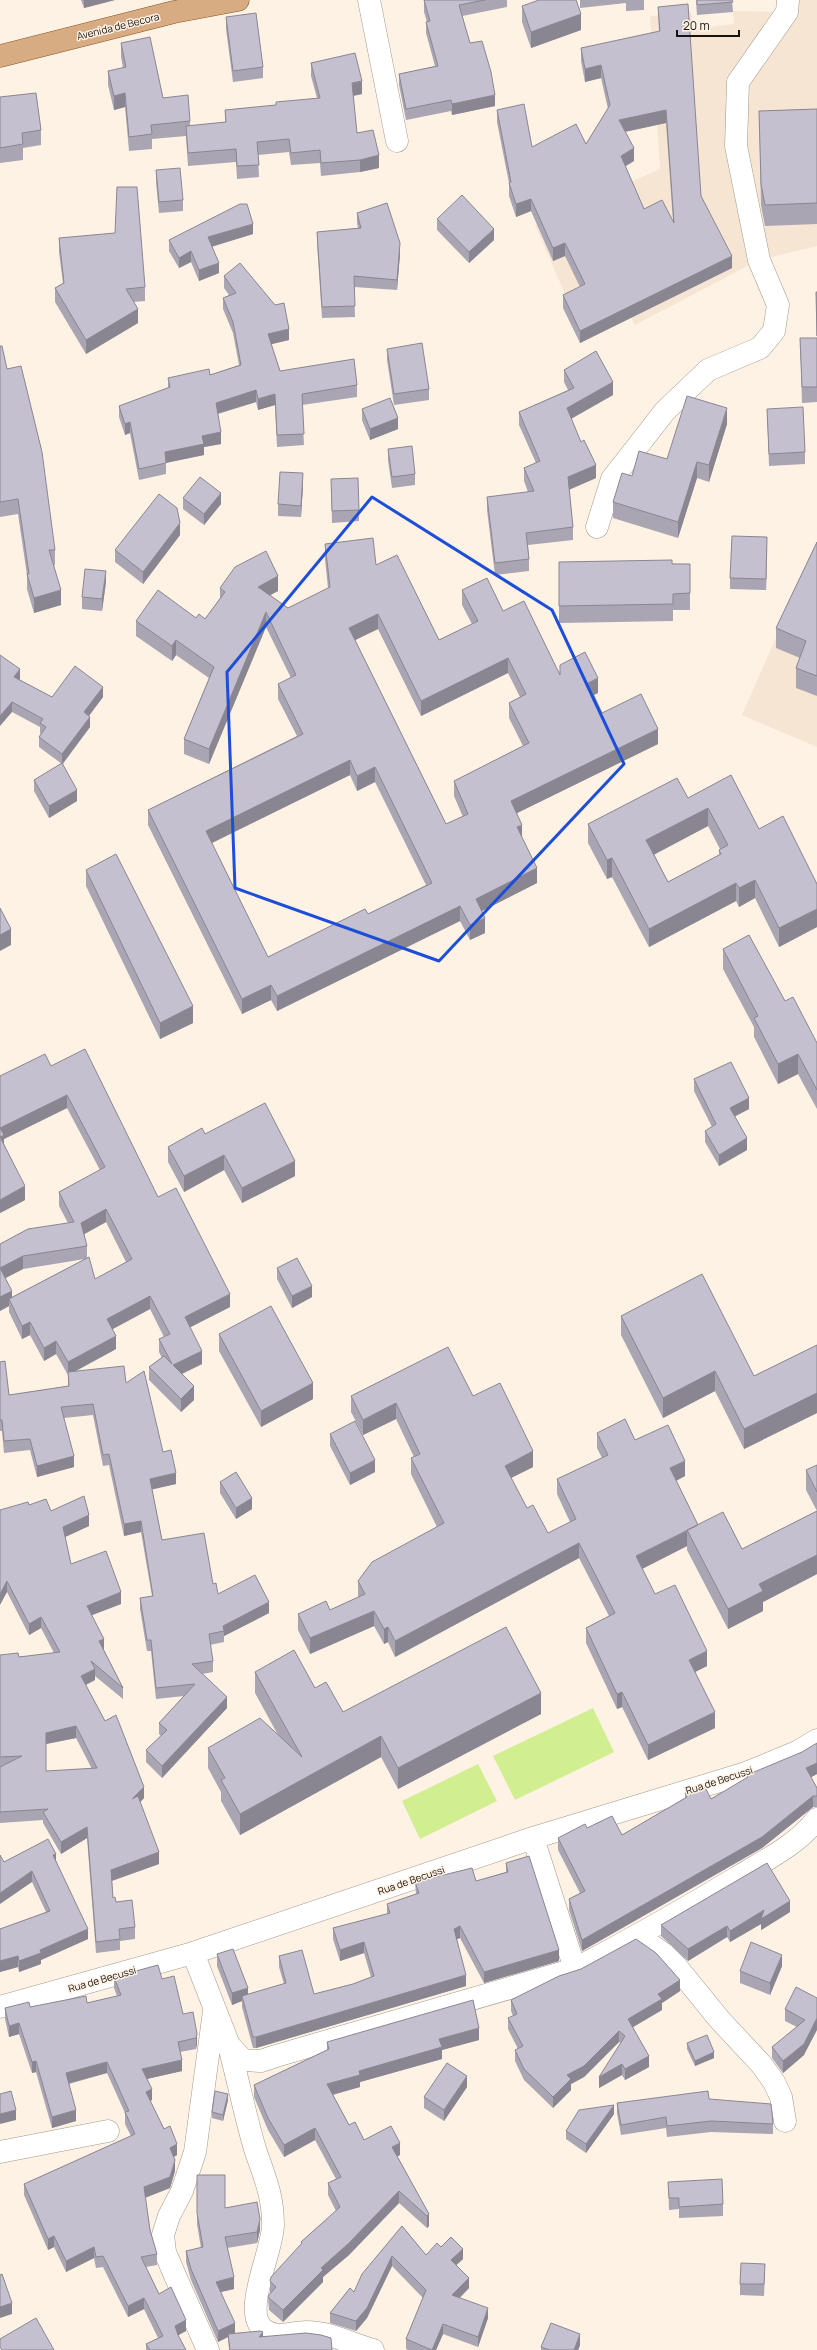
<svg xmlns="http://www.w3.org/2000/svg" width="817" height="2350" font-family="Manrope,sans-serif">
  <rect width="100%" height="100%" fill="#fef2e5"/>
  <!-- built -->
  <path fill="#f6e5d3" d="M788 0H817V246L759 260 635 325 615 281 565 294 535 225 660 169 650 16 691 12 693 29 734 24 733 11 787 12Z
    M817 544V747L742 715Z"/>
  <!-- green -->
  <path fill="#d1ee90" d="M593 1708 614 1752 515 1800 493 1756Z
    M478 1764 497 1801 420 1839 402 1801Z"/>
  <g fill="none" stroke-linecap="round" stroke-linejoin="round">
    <defs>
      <path id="minor" d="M369 0 397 141
        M597 527 612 479 665 411 708 370 760 348 774 331 778 305 759 260 736 146 738 82 787 12 788 0
        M533 1838 575 1969C630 1940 683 1910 736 1878 764 1861 797 1845 817 1819
        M638 1936 664 1954 676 1966 719 2019 761 2064 774 2082 781 2097 785 2121
        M193 1953 229 2045 243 2060 261 2061 276 2056 575 1969
        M0 2007 193 1953 533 1838 746 1773 797 1752 817 1740
        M229 2046C238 2080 245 2115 255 2149 264 2176 273 2194 273 2225 273 2250 242 2311 263 2329 276 2340 292 2332 306 2332 331 2332 350 2344 373 2350
        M0 2152 108 2131
        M208 2350 173 2271 165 2252 163 2235 169 2216 182 2191 195 2152 214 2011"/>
      <path id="major" d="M0 56 174 12 238 0"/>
    </defs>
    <!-- minor casing -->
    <use href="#minor" stroke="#a2978b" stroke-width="23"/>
    <!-- major casing -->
    <use href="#major" stroke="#845324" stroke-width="23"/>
    <!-- minor -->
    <use href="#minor" stroke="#fff" stroke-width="22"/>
    <!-- major -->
    <use href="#major" stroke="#d8ac83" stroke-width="22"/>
  </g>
  <!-- wall -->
  <path fill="#a9a5b2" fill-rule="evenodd" d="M81 0H115L84 8Z
    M424 0H507V7L462 16 470 43 495 106 452 115 451 111 406 120 399 85V74L435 66 426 33V22H427L424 12Z
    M580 0H644V10L626 11V3L580 8Z
    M696 0H732L733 12 697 15Z
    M522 6 581 30 531 48 522 22Z
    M658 7 701 196 732 268 580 343 563 308V295L580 287 565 256 553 261 531 211 516 217 509 196V183L497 122V110L532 147 586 144 608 109 601 78 585 82 581 61V48L659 32ZM666 123 673 221 644 209 625 166 634 161 625 132Z
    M226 17 263 67V78L233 82 226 29Z
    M121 43 163 98 190 121V126L225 122V110L276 105 317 98 311 76V63L362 94 353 96 357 133 379 168 360 172 321 176 320 163 291 165 289 152 258 155 259 177 237 179 236 162 188 166 186 136 152 139V149L129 151 125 107 114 110 108 85V71L123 68 121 57Z
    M0 97 41 130V145L23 148V160L0 163Z
    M817 109V224L765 226 761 205 759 111Z
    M156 170 183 200V211L159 213 156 182Z
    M357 213 400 254 397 290 354 287 355 317 322 318 317 243V232L358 228 357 223Z
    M437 219 494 240 469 263 437 230Z
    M253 234 212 246 219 273 199 281 191 262 179 268 169 251V240Z
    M59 238 145 287V301L133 302 138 323 86 354 55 302V288L63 283 59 252Z
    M224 276 289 340 271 344 280 371 357 385V397L302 405 304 445 277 447 275 405 258 410 256 402 218 414 221 444 204 447V455L166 463V474L139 480 130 433 125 435 119 417V406L168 388V378L210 375 239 365 233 333 223 309V298L229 295 224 288Z
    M816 292H817V402L802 403 800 338H817Z
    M0 346 55 550V565H54L61 605 34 613 27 589V575L18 514 0 517Z
    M387 349 429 389V400L394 405 387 360Z
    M564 370 613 395 571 419 596 478 569 490 573 527V540L528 545 529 559V571L495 575 487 510V497L528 492 524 481V468L536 463 519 425V412L568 390 564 382Z
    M362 409 398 429 370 440 362 420Z
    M767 409 805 452V464L769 466Z
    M727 424 709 482 697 478 678 538 613 518V502L632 476 667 459Z
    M388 449 415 474V485L392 488 388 460Z
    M331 479 359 510V521L332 523Z
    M303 485 301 517 278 516V504Z
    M183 498 221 504 204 525 183 509Z
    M180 535 143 584 115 562V550Z
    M817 542V696L796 688V668L800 658 776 648V628Z
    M325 544 376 565 439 640 472 624 462 605V590L503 611 560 675 598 693 593 695 602 713 658 744 517 813 522 838 537 883 482 911 485 933 470 940 460 921 277 1011 271 1000 242 1014 148 825V810L297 736 278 699V684L291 678 266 627 209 764 184 754V739L209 678 176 655 172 661 136 636V621L196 618 205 619 220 598V588L278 591 270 595 288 608 328 588 325 559ZM378 629 421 716 508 673 520 697 509 703V718L523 746 454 781V796L463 817 446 824 355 640ZM350 775 357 791 375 782 426 885 368 914 268 957 211 843Z
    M767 548 766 590 730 589V578Z
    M559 562 690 564V610H673V621L559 623Z
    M106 582 102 611 82 609V597Z
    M0 655 20 679V680L52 697H103L89 716 90 727 63 764 77 801 49 818 34 791V780L62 764 39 747V737L41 734 40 733V727L12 712Z
    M688 798 759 829 817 884V927L779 947 755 898 739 907 736 901 649 947 612 877 607 879 588 843V824ZM708 826 720 849 719 850V855L668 882 654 854Z
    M86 870 193 1023 160 1039 86 886Z
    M723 949 785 1001 817 1043V1109L798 1074 778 1084 754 1037V1027L723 969Z
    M51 1066 158 1197 230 1307 190 1327 202 1364 182 1374 194 1400 181 1412 149 1380V1367L162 1358 159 1352V1339L164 1337 150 1309 113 1329 116 1349 76 1371 126 1383 163 1452 176 1484 152 1489 162 1540 213 1584 218 1594 269 1613 224 1636V1642L210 1645 213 1661V1672L202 1674 227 1708 162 1778 146 1762V1750L161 1736 159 1734V1723L184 1696 156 1699 151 1651H147L140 1609V1598L152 1596 141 1532 124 1536 109 1465 103 1466 93 1415 64 1418 74 1467 37 1477 30 1450 4 1453 2 1431H0V1362L9 1395 68 1386V1375L56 1354 44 1361 30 1335 22 1339 9 1312V1306L0 1311V1244L68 1223 59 1206V1192L100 1170 67 1108 4 1139V1144L25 1200 0 1213V1076ZM106 1222 126 1262 95 1279 87 1258V1246L84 1234ZM85 1259 12 1297 5 1278 23 1269Z
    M694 1079 749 1109 735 1116 747 1150 719 1166 705 1142V1131L712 1127 694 1091Z
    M205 1134 295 1176 242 1203 224 1170 184 1192 168 1162V1147Z
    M277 1268 312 1297 292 1308 277 1279Z
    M621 1316 754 1376 817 1345V1413L744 1449 715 1391 663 1418 621 1335Z
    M219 1334 313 1399 261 1427 219 1351Z
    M351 1396H473L533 1467 511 1478 527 1508 548 1533 570 1522 557 1494V1479L602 1458 597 1448V1433L635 1440 685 1476 676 1481 698 1525 742 1549 817 1511 806 1490V1470L817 1465V1574L763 1602V1611L728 1629 687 1550V1546L642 1569 655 1594 707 1666 695 1672 715 1728 648 1760 622 1707 617 1709 586 1643V1628L609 1616 579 1558 395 1657 388 1642 384 1644 374 1626 310 1654 298 1630V1614L330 1610 358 1597V1581L437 1527 411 1474V1458L414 1457 396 1419 363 1435 351 1412Z
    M330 1434 375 1472 350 1485 330 1446Z
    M220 1482 252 1509 236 1519 220 1493Z
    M29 1505 51 1511 89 1526 65 1537 71 1564 121 1604 92 1615 104 1650 123 1688V1699L95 1676V1680L86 1685 144 1798 140 1802 159 1864 112 1881 113 1898 135 1927V1939L120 1941V1950L96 1953 87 1838 61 1854 43 1823V1820L0 1823V1655L19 1657 54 1653 41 1628 29 1635 7 1592 0 1510ZM76 1738 92 1769 46 1771V1744Z
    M255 1672 315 1688 343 1712 541 1714 398 1789 381 1757 240 1835 221 1801V1792L208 1768V1748L278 1735 255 1693Z
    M817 1774 811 1777 817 1788V1807H813L762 1848 582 1951 569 1910V1899L580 1893 558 1850V1838L587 1828 622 1835 685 1798V1793L711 1799 747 1778V1775Z
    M56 1861 88 1939 41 1960V1964L19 1972 18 1967 0 1972V1929L46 1912 32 1882 4 1862Z
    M506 1863 559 1961 484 1983 460 1938 457 1939 466 1986 256 2048H253L242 2007V2001L232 2005 217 1966V1954L248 1994 284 1984 279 1967V1956L314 1994 353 1984 371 1977 364 1953 340 1961 333 1939V1928L387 1914V1904L416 1894 415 1882 476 1881 506 1872Z
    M790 1912 761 1930V1924L730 1942 727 1937 688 1961 661 1936V1925Z
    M782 1966 770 1995 740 1983V1971Z
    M114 1977 162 1979 183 2014 197 2034 196 2049 180 2052 182 2071 147 2079 152 2100 150 2101 177 2155 174 2157 175 2171 170 2188 145 2198 150 2230 157 2254V2265L146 2267 159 2294 186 2331 178 2335 186 2350H146V2344L158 2338 144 2309 128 2317 103 2267 96 2268 94 2258 66 2272 54 2247 48 2250 24 2195V2184L131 2136 125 2124V2113L107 2073 69 2084 76 2121 52 2128 36 2072 32 2073 19 2034 9 2037 5 2019V2008L30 2007 87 2003 117 1996 114 1988Z
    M680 1991 662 2003V2010L633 2027 649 2067 625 2080 622 2075 599 2088 621 2043 619 2042 584 2077 571 2084V2090L553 2108 524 2080 515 2061V2050L518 2049 508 2029V2018L513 2016 511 2011V2000Z
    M817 1998 804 2055 783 2073 772 2058V2047L797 2027 785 2021V2009Z
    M479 2040 442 2050V2059L360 2082V2087L333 2095 349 2125 364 2140 400 2155 397 2156 429 2214V2226L427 2228 399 2203 349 2255 323 2277V2282L283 2322 269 2310 268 2296 270 2294V2281L301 2245V2242L336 2211 328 2195V2183L336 2179 315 2140 284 2157 268 2130 254 2097V2085L327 2050V2042Z
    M687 2043 714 2058 695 2066 687 2049Z
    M467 2087 444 2121 424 2108V2097Z
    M709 2099 773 2124V2134L711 2132 667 2137 666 2128 621 2135 617 2113V2103Z
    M228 2100 223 2121 212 2118V2112Z
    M614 2114 586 2153 566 2139V2131Z
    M197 2175 225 2208 260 2230 257 2243 227 2248 234 2289 221 2292 235 2333 263 2336 332 2350H229L228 2337 218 2342 191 2280 186 2262V2251L201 2248 197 2224Z
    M668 2182 723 2204V2216L679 2218V2209L669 2210Z
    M402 2226 426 2255 441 2247 463 2259 456 2265 469 2288 460 2298 488 2318 478 2347 443 2334 436 2350H408L406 2349V2339L423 2298 392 2266 367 2318 356 2331 330 2323V2313L354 2292Z
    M765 2275 764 2296 740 2295V2284Z
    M580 2345 578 2350H541V2347Z"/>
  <!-- shaded-wall -->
  <path fill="#8a8691" d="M84 0H115L84 8Z
    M581 14V30L531 48V32Z
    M601 65V78L585 82V69Z
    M362 81V94L352 96V83Z
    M125 93V107L114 110V96Z
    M495 95V106L452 115V104Z
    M666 110V123L619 133V120Z
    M634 148V161L621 169V156Z
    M379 155V168L360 172V160Z
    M531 199V211L516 217V204Z
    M253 224V234L208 248V237Z
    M494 229V240L469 263V252Z
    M400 243V254L397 290V280Z
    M565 243V256L553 261V248Z
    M191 251V262L179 268V258Z
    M732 256V268L580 343V331Z
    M219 263V273L199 281V270Z
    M138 309V323L86 354V340Z
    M289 329V340L268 345V334Z
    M613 382V395L567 421V408Z
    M256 390V402L216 414V403Z
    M275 394V405L258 410V399Z
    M727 408V424L709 482V465Z
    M398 418V429L370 440V429Z
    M130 422V433L125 435V424Z
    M221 432V444L204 447V455L165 463V452L202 436Z
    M697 462V478L678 538V522Z
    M596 465V478L568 490V477Z
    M303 473V485L301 517V506Z
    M221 493V504L204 525V514Z
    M180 523V535L143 584V572Z
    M767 537V548L766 590V579Z
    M106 571V582L102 611V599Z
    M278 576V591L258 602V587Z
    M61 590V605L34 613V598Z
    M266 612V627L209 764V749Z
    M378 614V629L349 643V628Z
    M176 640V655L172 661V646Z
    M508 658V673L421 716V701Z
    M20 669V679L14 687V677Z
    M598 678V693L588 698V683Z
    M103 687V697L84 722V712Z
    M12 702V712L0 726V716Z
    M90 717V727L62 764V754Z
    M658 729V744L511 816V801Z
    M350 760V775L206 846V831Z
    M375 767V782L357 791V776Z
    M77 790V801L49 818V806Z
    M708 808V826L646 859V840Z
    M522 825V840L517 827Z
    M612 858V877L607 879V860Z
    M537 868V883L476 914V899Z
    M755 880V898L739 907V888Z
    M736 883V901L649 947V929Z
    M460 906V921L277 1011V996Z
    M817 909V927L779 947V928Z
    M485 918V933L470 940V925Z
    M11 929V945L0 951V935Z
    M271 985V1000L242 1014V999Z
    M193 1006V1023L160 1039V1023Z
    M798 1054V1074L778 1084V1064Z
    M67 1095V1108L4 1139V1148L0 1150V1128Z
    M749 1098V1109L730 1119V1108Z
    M747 1138V1150L719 1166V1155Z
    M224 1155V1170L184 1192V1176Z
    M295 1161V1176L242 1203V1188Z
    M25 1186V1200L0 1213V1200Z
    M106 1209V1222L81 1236V1223Z
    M23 1256V1269L0 1281V1268Z
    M312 1286V1297L292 1308V1296Z
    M12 1291V1305L9 1299V1306L0 1311V1297Z
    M230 1294V1307L185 1330V1317Z
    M150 1296V1309L107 1332V1319Z
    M30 1322V1335L22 1339V1326Z
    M116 1336V1349L68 1375V1362Z
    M56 1341V1354L44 1361V1348Z
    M202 1351V1364L173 1378V1365Z
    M715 1371V1391L663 1418V1398Z
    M313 1383V1399L261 1427V1411Z
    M194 1386V1400L181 1412V1399Z
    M817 1393V1413L744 1449V1429Z
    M396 1403V1419L363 1435V1420Z
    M533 1451V1467L505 1481V1466Z
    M74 1456V1467L37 1477V1466Z
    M375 1460V1472L350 1485V1473Z
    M685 1461V1476L670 1484V1468Z
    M176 1473V1484L150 1490V1479Z
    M252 1498V1509L236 1519V1508Z
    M89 1515V1526L63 1538V1527Z
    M141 1521V1532L124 1536V1524Z
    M687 1531V1546L636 1572V1556Z
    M579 1543V1558L395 1657V1641Z
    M817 1555V1574L763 1602V1611L728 1629V1609L759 1584Z
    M7 1581V1592L0 1605V1594Z
    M121 1592V1604L87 1617V1606Z
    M269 1602V1613L224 1636 223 1626Z
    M374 1611V1626L310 1654V1638Z
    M41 1617V1628L29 1635V1624Z
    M388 1627V1642L384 1644V1629Z
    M104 1639V1650L99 1653V1641Z
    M707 1651V1666L689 1675V1660Z
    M95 1669V1680L81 1687V1676Z
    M622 1692V1707L617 1709V1694Z
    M541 1693V1714L398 1789V1768Z
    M227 1697V1708L162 1778V1766Z
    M715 1712V1728L648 1760V1745Z
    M76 1726V1738L46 1744V1733Z
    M381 1736V1757L240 1835V1814Z
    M817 1763V1774L806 1780V1768Z
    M144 1787V1798L132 1811V1799Z
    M813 1796V1807L762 1848 582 1951V1940Z
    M87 1827V1838L61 1854V1842Z
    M159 1852V1864L111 1881V1870Z
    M56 1854V1864L53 1855Z
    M32 1871V1882L0 1904V1893Z
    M790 1901V1912L761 1930V1924L730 1942V1931L764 1910Z
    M460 1926V1938L454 1940V1929Z
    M727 1926V1937L688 1961V1949Z
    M88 1929V1939L41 1960V1964L19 1972V1961L40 1950Z
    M364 1942V1953L340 1961V1950Z
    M559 1950V1961L484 1983V1972Z
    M782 1955V1966L770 1995V1983Z
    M18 1956V1967L0 1972V1961Z
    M466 1975V1986L256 2048V2037Z
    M680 1980V1991L662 2003V2010L628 2030V2019L658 1994Z
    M248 1988V1999L242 1996V2001L232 2005V1993Z
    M817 2018V2030L804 2055 783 2073V2061Z
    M19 2023V2034L9 2037V2026Z
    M479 2028V2040L442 2050V2059L360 2082V2087L327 2096V2084L359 2071 439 2039Z
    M619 2031V2042L584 2077 571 2084V2090L553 2108V2097L567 2075Z
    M197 2034V2045L196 2049V2038Z
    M714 2052V2058L695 2066V2061Z
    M649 2056V2067L625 2080V2069Z
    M182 2060V2071L142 2080V2069Z
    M36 2061V2072L32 2073V2062Z
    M107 2062V2073L66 2084V2073Z
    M622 2064V2075L599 2088V2077Z
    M467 2076V2087L444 2121V2110Z
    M152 2089V2100L146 2103V2092Z
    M228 2094V2100L223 2121V2115Z
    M614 2105V2114L586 2153V2144Z
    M16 2110V2120L0 2124V2114Z
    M76 2110V2121L52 2128V2117Z
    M315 2128V2140L284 2157V2145Z
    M400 2143V2155L392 2159V2147Z
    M177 2144V2155L170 2159V2148Z
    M175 2160V2171L170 2188 144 2198V2187Z
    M399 2191V2203L349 2255 323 2277V2282L283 2322V2310L321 2268Z
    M429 2214V2226L427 2228V2216Z
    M260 2219V2230L257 2243V2232Z
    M54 2236V2247L48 2250V2239Z
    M94 2247V2258L66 2272V2261Z
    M463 2249V2259L451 2270V2260Z
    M392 2256V2266L367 2318 356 2331V2321Z
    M234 2277V2289L216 2293V2282Z
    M469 2278V2288L452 2305V2295Z
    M144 2298V2309L128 2317V2306Z
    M12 2303V2314L0 2318V2307Z
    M488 2308V2318L478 2347V2337Z
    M186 2320V2331L175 2337V2326Z
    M235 2323V2334H228V2337L218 2342V2331Z
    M443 2324V2334L436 2350H432Z
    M263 2332V2344L259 2337Z
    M580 2334V2345L578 2350H574Z"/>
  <!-- building -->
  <path fill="#c5c0cf" stroke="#8a8691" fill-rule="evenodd" d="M424 0H485L459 5 470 43 482 41 491 72 495 95 452 104 451 100 406 109 399 74 438 66 426 22 430 21Z
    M539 0H576L581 14 531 32 522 6Z
    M697 0H732L733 2 697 5Z
    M688 4 701 196 732 256 580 331 563 295 585 284 565 243 553 248 531 199 516 204 509 183 511 182 497 110 524 104 532 147 576 124 586 144 610 105 601 65 585 69 581 48 660 31 658 7ZM666 110 674 223 662 200 644 209 621 156 634 148 619 120Z
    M256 13 263 67 233 71 226 17Z
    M150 37 163 98 188 95 190 121 151 125 152 134 129 137 125 93 114 96 108 71 126 67 121 43Z
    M355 53 362 81 352 83 357 133 373 130 379 155 360 160 321 163 320 150 291 153 289 139 257 142 259 165 237 166 236 149 188 153 186 126 226 122 225 110 276 105V102L320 98 311 63Z
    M36 93 41 130 22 133 23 144 0 148V97Z
    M817 109V203L765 205 761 184 759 111Z
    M180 168 183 200 159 202 156 170Z
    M117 187H137L145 287 126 289 138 309 86 340 55 288 64 283 59 238 115 233Z
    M462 195 494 229 469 252 437 219Z
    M387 203 400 243 397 280 354 276 355 306 322 307 317 232 361 228 357 213Z
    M240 204H247L253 224 208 237 219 263 199 270 191 251 179 258 169 240Z
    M240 263 275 305 284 303 289 329 268 334 280 371 354 359 357 385 302 394 304 434 277 435 275 394 258 399 256 390 216 403 221 432 202 436 204 444 165 452 166 463 139 469 130 422 125 424 119 406 170 387 168 378 209 369 210 375 241 365 233 322 223 298 236 293 224 276Z
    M816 292H817V336Z
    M800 338H817V387H802Z
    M422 343 429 389 394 394 387 349Z
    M0 346H2L7 369 21 366 42 452 55 550H49L61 590 34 598 27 574H29L18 499 0 502Z
    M596 351 613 382 567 408 581 442 584 440 596 465 568 477 573 527 526 533 529 559 495 563 487 497 534 491 524 468 540 461 519 412 574 388 564 370Z
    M687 396 727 408 709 465 697 462 678 522 613 502 622 473 632 476 639 451 667 459Z
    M390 398 398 418 370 429 362 409Z
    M803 407 805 452 769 454 767 409Z
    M412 446 415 474 392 477 388 449Z
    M280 472 303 473 301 506 278 504Z
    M200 477 221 493 204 514 183 498Z
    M358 478 359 510 332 511 331 479Z
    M159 494 177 508 180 523 143 572 115 550Z
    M732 536 767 537 766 579 730 578Z
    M373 538 376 565 397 555 439 640 478 621 462 590 487 578 503 611 524 601 560 675V665L585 652 598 678 588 683 602 713 641 694 658 729 511 801 522 825 517 827 537 868 476 899 485 918 470 925 460 906 277 996 271 985 242 999 148 810 303 734 278 684 296 675 266 612 209 749 184 739 214 667 176 640 172 646 136 621 158 590 196 618 199 614 205 619 225 592 220 588 235 567 266 551 278 576 258 587 288 608 330 587 325 544ZM378 614 421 701 508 658 526 694 509 703 529 743 454 781 468 814 446 824 349 628ZM350 760 357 776 375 767 432 883 368 914 365 909 268 957 206 831Z
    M817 542V676L796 668 806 641 776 628Z
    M672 560V564H690V593L673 594V604L559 606V562Z
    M85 569 106 571 102 599 82 597Z
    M0 655 20 669 14 677 52 697 75 666 103 687 84 712 90 717 62 754 39 737 46 727 40 723 43 719 12 702 0 716Z
    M62 763 77 790 49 806 34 780Z
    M731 775 759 829 783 816 817 884V909L779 928 755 880 739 888 736 883 649 929 612 858 607 860 588 824 677 778 688 798ZM708 808 728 845 719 850 721 854 668 882 646 840Z
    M116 854 193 1006 160 1023 86 870Z
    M0 908 11 929 0 935Z
    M749 935 785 1001 793 997 817 1043V1090L798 1054 778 1064 754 1018 758 1016 723 949Z
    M85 1049 158 1197 176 1188 230 1294 185 1317 202 1351 173 1365 194 1386 181 1399 149 1367 164 1356 172 1364 159 1339 170 1334 150 1296 107 1319 116 1336 68 1362 56 1341 44 1348 30 1322 22 1326 9 1299 89 1257 95 1279 132 1259 106 1209 81 1223 87 1246 23 1256 0 1268 12 1291 0 1297V1244L28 1229 74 1222 59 1192 105 1167 67 1095 0 1128 4 1135 0 1137 25 1186 0 1200V1076L45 1054 51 1066Z
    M731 1062 749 1098 730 1108 747 1138 719 1155 705 1131 716 1124 694 1079Z
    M265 1103 295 1161 242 1188 224 1155 184 1176 168 1147 202 1128 205 1134Z
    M297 1258 312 1286 292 1296 277 1268Z
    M702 1274 754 1376 817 1345V1393L744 1429 715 1371 663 1398 621 1316Z
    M271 1306 313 1383 261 1411 219 1334Z
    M448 1347 473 1396 500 1383 533 1451 505 1466 527 1508 533 1505 548 1533 576 1519 557 1479 608 1455 597 1433 625 1419 635 1440 668 1425 685 1461 670 1468 698 1525 636 1556 655 1594 675 1585 707 1651 689 1660 715 1712 648 1745 622 1692 617 1694 586 1628 615 1613 579 1543 395 1641 388 1627 384 1629 374 1611 310 1638 298 1614 326 1601 330 1610 365 1594 358 1581 372 1562 444 1523 411 1458 420 1454 396 1403 363 1420 351 1396Z
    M5 1361 9 1395 69 1386 68 1372 124 1366 126 1383 144 1371 163 1452 171 1450 176 1473 150 1479 162 1540 204 1533 213 1584 216 1583 218 1594 255 1575 269 1602 223 1626 224 1631 209 1634 213 1661 192 1664 227 1697 162 1766 146 1750 167 1730 159 1723 195 1684 156 1688 151 1640H147L140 1598 153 1596 141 1521 124 1524 109 1454 103 1455 93 1404 61 1407 74 1456 37 1466 30 1439 4 1441 2 1420H0V1362Z
    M355 1421 375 1460 350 1473 330 1434Z
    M817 1465V1492L806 1470Z
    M236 1472 252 1498 236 1508 220 1482Z
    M84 1496 89 1515 63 1527 71 1564 106 1551 121 1592 87 1606 104 1639 99 1641 123 1688 91 1661 95 1669 81 1676 105 1721 116 1715 144 1787 132 1799 138 1796 159 1852 111 1870 113 1898 115 1897 116 1902 132 1900 135 1927 119 1929 120 1939 96 1942 87 1827 61 1842 43 1812 48 1809 0 1812V1767L22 1756 0 1757V1655L18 1653 19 1657 60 1652 41 1617 29 1624 7 1581 0 1594V1510L28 1502 29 1505 46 1499 51 1511ZM76 1726 97 1768 46 1771V1733Z
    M817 1511V1555L759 1584 763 1591 728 1609 687 1530 723 1512 742 1549Z
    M506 1627 541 1693 398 1768 381 1736 240 1814 221 1780 225 1778 208 1748 260 1718 302 1757 255 1672 294 1650 315 1688 326 1682 343 1712Z
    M817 1743V1763L806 1768 817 1788V1796H813L762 1837 582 1940 569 1899 585 1891 558 1838 585 1824 587 1828 612 1816 622 1835 687 1797 685 1793 705 1787 711 1799 748 1777 747 1775 802 1752Z
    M48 1839 56 1854 53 1855 88 1929 40 1950 41 1953 19 1961 18 1956 0 1961V1929L50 1911 32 1871 0 1893V1855L4 1862Z
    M529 1856 559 1950 484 1972 460 1926 454 1929 466 1975 256 2037H253L242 1996 286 1983 279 1956 302 1950 314 1994 353 1984 374 1976 364 1942 340 1950 333 1928 390 1913 387 1904 419 1893 415 1882 472 1868 476 1881 508 1872 506 1863Z
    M767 1863 790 1901 761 1919 764 1910 730 1931 727 1926 688 1949 661 1925Z
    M636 1939 656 1953 680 1980 658 1994 662 1999 628 2019 649 2056 625 2069 622 2064 599 2077 625 2036 619 2031 584 2066 567 2075 571 2079 553 2097 524 2069 515 2050 523 2046 508 2018 517 2014 511 2000 559 1976 581 1969Z
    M751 1942 782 1955 770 1983 740 1971Z
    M233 1949 248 1988 232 1993 217 1954Z
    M158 1965 162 1979 174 1976 183 2014 193 2012 197 2034 196 2038 178 2042 182 2060 142 2069 152 2089 146 2092 164 2129 170 2126 177 2144 170 2148 175 2160 170 2177 144 2187 150 2230 157 2254 141 2257 159 2294 171 2287 186 2320 175 2326 178 2335 186 2350H150L146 2344 163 2336 144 2298 128 2306 103 2256 96 2257 94 2247 66 2261 54 2236 48 2239 24 2184 135 2134 125 2112 129 2111 107 2062 66 2073 76 2110 52 2117 36 2061 32 2062 19 2023 9 2026 5 2008 29 2002 30 2007 86 1996 87 2003 121 1995 114 1977Z
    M796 1987 817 1998V2018L804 2044 783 2061 772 2047 805 2020 785 2009Z
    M473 2000 479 2028 439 2039 442 2047 359 2071 360 2075 327 2084 349 2125 355 2122 364 2140 391 2126 400 2143 392 2147 429 2214 427 2216 399 2191 349 2243 321 2268 323 2270 283 2310 269 2298 268 2296 276 2287 270 2281 271 2277 302 2243 301 2242 340 2207 328 2183 341 2177 315 2128 284 2145 268 2118 254 2085 329 2049 327 2042Z
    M707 2035 714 2052 695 2061 687 2043Z
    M447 2063 467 2076 444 2110 424 2097Z
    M11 2091 16 2110 0 2114V2094Z
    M215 2091 228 2094 223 2115 212 2112Z
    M708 2091 709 2099 771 2104 773 2124 711 2121 667 2126 666 2117 621 2125 617 2103Z
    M614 2105 586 2144 566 2131 579 2110Z
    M197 2175H225V2208L257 2202 260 2219 257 2232 225 2237 234 2277 216 2282 235 2323 218 2331 191 2269 186 2251 203 2247 197 2213Z
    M722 2179 723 2204 679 2207V2198H669L668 2182Z
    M402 2226 426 2255 437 2243 441 2247 451 2237 463 2249 451 2260 469 2278 452 2295 488 2308 478 2337 443 2324 432 2350 406 2339 426 2290 392 2256 367 2308 356 2321 330 2313 350 2288 354 2292 362 2274Z
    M741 2263 765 2264 764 2284H740Z
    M2 2274 12 2303 0 2307V2275Z
    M36 2318 54 2350H2L0 2347V2339Z
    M551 2323 580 2334 574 2350H550L541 2347Z
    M260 2331 263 2332 259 2337 306 2333 321 2335 331 2338 332 2350H230L228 2334Z"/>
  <!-- marked area -->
  <path fill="none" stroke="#1d4ed8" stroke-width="3" stroke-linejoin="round" d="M372 497 552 610 624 764 439 961 235 888 227 672Z"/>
  <g text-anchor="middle" stroke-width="3" stroke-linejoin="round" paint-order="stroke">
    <!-- street labels -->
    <g font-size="10" fill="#17130f" stroke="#fef2e5">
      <text transform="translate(118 26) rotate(-14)" y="4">Avenida de Becora</text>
      <text transform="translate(719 1780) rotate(-18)" y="4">Rua de Becussi</text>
      <text transform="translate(411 1880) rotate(-19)" y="4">Rua de Becussi</text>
      <text transform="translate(102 1979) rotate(-16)" y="4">Rua de Becussi</text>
    </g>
  </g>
  <!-- scale -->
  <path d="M677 30v6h62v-6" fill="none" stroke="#17130f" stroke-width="2"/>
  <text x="683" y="30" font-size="12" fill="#17130f" stroke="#fef2e5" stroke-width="3" paint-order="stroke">20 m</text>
</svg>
